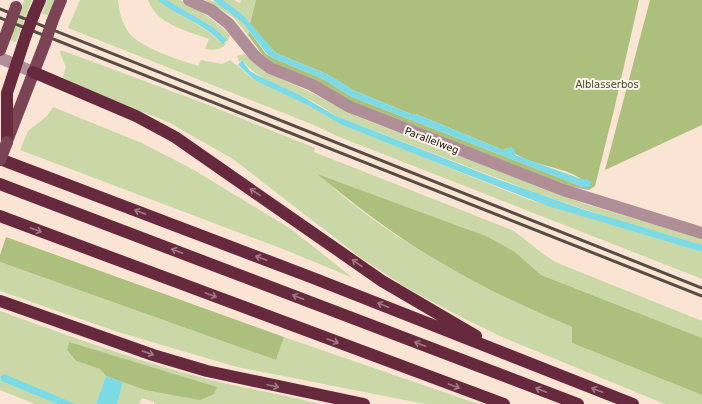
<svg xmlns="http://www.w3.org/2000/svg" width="702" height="404" font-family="'DejaVu Sans',sans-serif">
  <rect width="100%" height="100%" fill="#fae4d3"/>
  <!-- green -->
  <path fill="#c9d8a6" d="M24 0H32L16 42 9 40Z
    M47 0H55L49 15 42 14Z
    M80 0H118C119 13 124 31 135 39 152 51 179 60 198 66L201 60 222 64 230 60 256 81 311 107 342 125 527 199 702 252V279L337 136 314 125 68 28Z
    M148 0H158C179 18 203 23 223 45L227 42V40L213 27 167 0C170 0 175 0 179 0 191 3 222 26 230 35 226 49 219 51 205 49L209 39C186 30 157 25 148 0Z
    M205 0C221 0 240 17 249 31L248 35 233 17Z
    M223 0H234L240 3 241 0H256L250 24 242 14Z
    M61 50 206 104 315 148 314 152 512 230C529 241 542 256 560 264L702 321V338L541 275 515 252 319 175C389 241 484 289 572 327V343L702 395V404H665L502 337 457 315 407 288 361 258 233 159 168 122 73 84 63 77 66 67 60 53Z
    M245 54 265 72 308 91 358 117 582 203 702 238V245L623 222 533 192 334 115C324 108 314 101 302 96 280 85 258 80 242 60L239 62 237 56Z
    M53 107 142 143 194 170 291 229 353 278 288 251 20 150 28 131 47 116Z
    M0 262 276 360 284 337 478 404H425L237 367 118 332 0 291Z
    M0 311C72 337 145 364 219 382 253 390 287 395 320 404H154V402L142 398 139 404H117L123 382 145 390 170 394 69 342 67 350 76 361 100 369 106 376 96 404H76L4 375 0 377Z
    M0 378 1 381 57 404H35L0 390Z"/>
  <!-- forest -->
  <path fill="#acbf7c" d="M256 0H639L614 110 595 186 589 190 572 187 509 164 361 106 271 62 262 54 248 35 249 31 266 54 273 58 323 79 352 97 583 187H590C570 163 529 169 508 148L503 150 416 114H411L353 90 329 75 276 53 250 24Z
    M650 0H702V125L605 170Z
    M317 174 488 237 515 252 541 275 702 338V395L572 343V327C525 307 477 285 433 258 392 234 354 204 317 174Z
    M6 237 284 337 276 360 0 262V255Z
    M69 342 217 387 214 394 200 400 145 390 106 376 100 369 76 361 67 350Z"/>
  <!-- water -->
  <path fill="#7bdae3" d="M158 0H167L213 27 227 40 223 45C206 23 178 18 158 0Z
    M213 0H223L242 14 276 53 329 75 353 90 411 114H416L503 150 511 147 515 150V155L584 180 587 179 592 182 590 187H583L352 97 323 79 273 58 267 54 243 23Z
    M242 60 250 71 257 75 302 96 334 115 497 179 582 209 702 245V252L548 206 427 159 342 125 311 107 256 81 238 65Z
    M4 374 76 404H57L1 381 0 377Z
    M106 376 123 382 117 404H96Z"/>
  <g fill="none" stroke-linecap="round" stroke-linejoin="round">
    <!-- minor -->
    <path stroke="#af8e97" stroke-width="12" d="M189 0 211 10 229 24 254 55 262 62 270 68 312 85 350 107 563 190 702 233
      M0 58 33 72"/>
    <!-- major -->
    <path stroke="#7b4454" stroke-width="12" d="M52 22 61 0
      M0 50 8 29
      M7 141 45 43"/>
    <!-- highway -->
    <path stroke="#66293d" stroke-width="12" d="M34 14 40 0
      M33 72 136 116 175 137 382 281 476 336
      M7 142V93L26 35
      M0 159 313 278 633 404
      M0 184 578 404
      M0 216 504 404
      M0 301 153 355 207 371 364 404"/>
    <!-- rail -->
    <path stroke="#574c43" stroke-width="3" d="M0 9 702 288
      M0 18 702 296"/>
    <!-- major-bridge -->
    <path stroke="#7b4454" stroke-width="12" d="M8 29 16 7
      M45 43 52 22
      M0 160 7 142"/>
    <!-- highway-bridge -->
    <path stroke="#66293d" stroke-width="12" d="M26 35 34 14"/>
  </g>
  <!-- one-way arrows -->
  <defs><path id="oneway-shaft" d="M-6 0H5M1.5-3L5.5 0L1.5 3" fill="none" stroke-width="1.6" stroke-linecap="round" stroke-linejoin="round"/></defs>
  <g stroke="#a27a83">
    <use href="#oneway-shaft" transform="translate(255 192) rotate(-146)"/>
    <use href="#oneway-shaft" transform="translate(140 212) rotate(-159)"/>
    <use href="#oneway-shaft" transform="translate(36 230) rotate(21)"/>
    <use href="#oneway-shaft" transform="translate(177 251) rotate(-159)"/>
    <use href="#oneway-shaft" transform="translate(261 258) rotate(-159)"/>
    <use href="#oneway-shaft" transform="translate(357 263) rotate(-145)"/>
    <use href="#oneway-shaft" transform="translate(211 295) rotate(20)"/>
    <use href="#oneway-shaft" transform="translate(298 297) rotate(-159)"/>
    <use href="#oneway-shaft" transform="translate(383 305) rotate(-158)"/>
    <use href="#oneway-shaft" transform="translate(333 341) rotate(20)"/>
    <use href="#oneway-shaft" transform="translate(420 344) rotate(-159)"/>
    <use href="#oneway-shaft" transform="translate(148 353) rotate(19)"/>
    <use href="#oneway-shaft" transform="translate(273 386) rotate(12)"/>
    <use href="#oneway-shaft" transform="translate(454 386) rotate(20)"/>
    <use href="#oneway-shaft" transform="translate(541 390) rotate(-159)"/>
    <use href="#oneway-shaft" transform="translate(597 390) rotate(-159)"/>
  </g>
  <g text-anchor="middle" stroke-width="4" stroke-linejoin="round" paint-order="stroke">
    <!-- park labels -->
    <g font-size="10" fill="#3f4b1a" stroke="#fdf4ed">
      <text x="607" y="88">Alblasserbos</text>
    </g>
    <!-- street labels -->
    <g font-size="10" fill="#160f09" stroke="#fdf4ed">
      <text transform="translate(432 140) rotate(21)" y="4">Parallelweg</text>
    </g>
  </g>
</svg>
